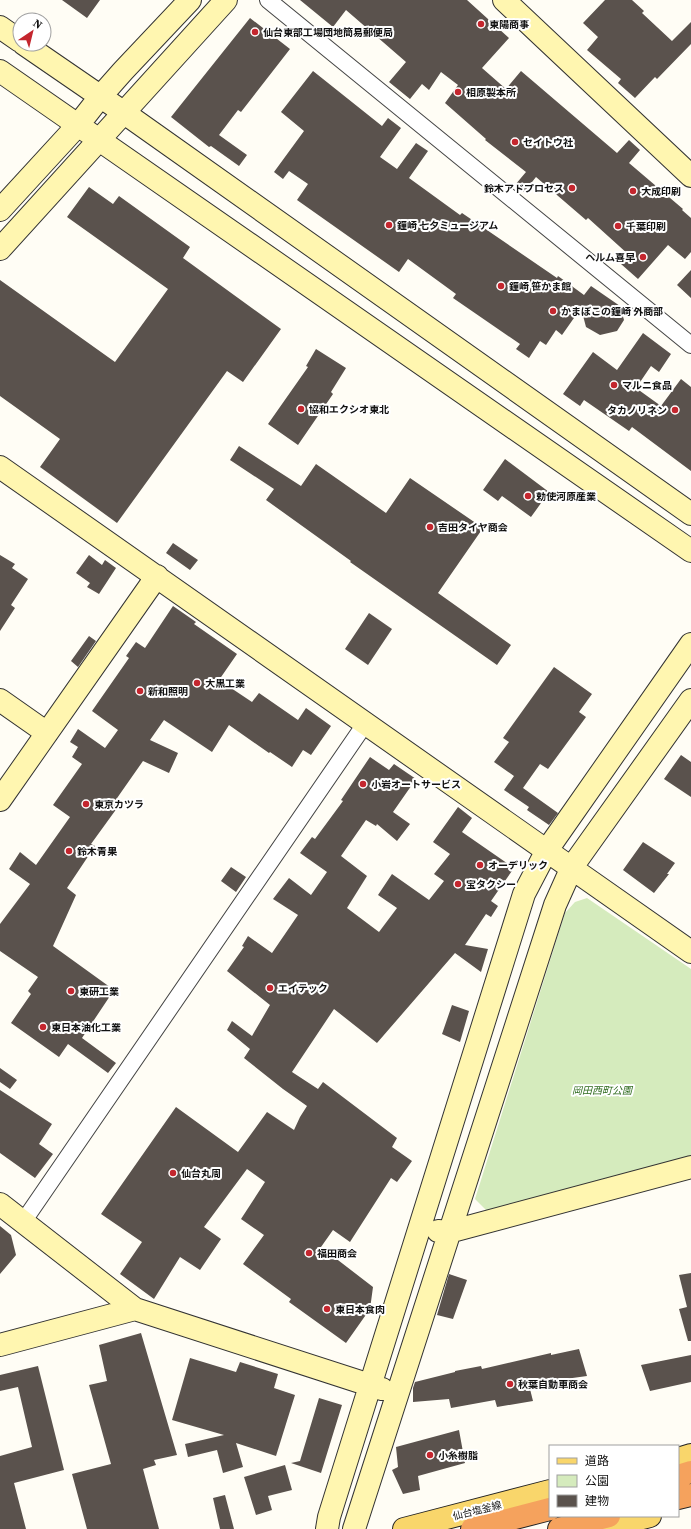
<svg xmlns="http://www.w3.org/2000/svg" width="691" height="1529" font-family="'Source Serif 4','Noto Sans JP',serif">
  <rect width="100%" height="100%" fill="#fffdf5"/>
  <!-- green -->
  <path fill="#d5ebbd" d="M587 898 691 969V1158L488 1212 475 1199 565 913 575 902Z"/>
  <!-- building -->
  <path fill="#5a524d" d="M62 0H100L87 18Z
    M300 0H467L509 38 482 68 506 89 521 71 617 153 629 140 640 150 629 163 683 209 682 210 691 218V252L685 259 668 245 638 279 621 264 629 255 588 218 586 220 536 177 524 192 515 185 526 172 485 140 486 139 445 103 458 85 441 72 429 90 422 84 410 99 389 82 406 62 346 10 333 27Z
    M605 0H632L644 11 642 13 672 41 691 22V44L657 79 655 77 635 98 618 83 621 79 587 50 598 37 583 23Z
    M250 18 290 49 241 112 238 110 219 135 247 155 239 166 211 146 209 147 171 117Z
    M313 71 382 126 388 118 401 128 380 157 397 169 416 143 428 151 409 178 460 215 462 213 557 278 558 276 584 295 591 286 620 306 624 320 617 331 600 335 586 327 581 308 562 335 556 330 546 345 540 341 529 358 516 349 520 344 453 298 456 294 408 259 399 272 297 200 308 184 289 171 283 179 274 172 304 131 281 112Z
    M89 187 113 204 119 196 190 247 183 258 281 329 243 382 227 371 117 523 40 467 60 439 0 396V280L115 362 168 289 67 217Z
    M691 270V298L677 285Z
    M643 333 671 354 659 372 651 366 636 388 661 406 681 379 691 387V471L632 427 629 431 584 400 580 406 563 394 593 352 617 370Z
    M316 349 346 368 331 392 333 394 298 445 268 424 308 367 306 366Z
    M239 446 301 486 316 464 386 513 410 478 483 528 438 593 511 645 497 665 350 562 351 561 266 500 274 489 230 460Z
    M505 459 549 492 531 517 502 496 498 501 483 490Z
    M173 543 198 560 190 570 166 553Z
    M0 555 15 564 12 568 28 579 11 605 15 608 0 631Z
    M89 555 102 565 105 560 116 568 99 594 87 587 90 583 76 573Z
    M173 606 196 622 194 624 237 654 219 680 252 702 259 693 298 720 306 708 331 726 311 755 303 750 292 767 270 752 269 753 229 725 212 752 164 720 150 740 178 753 169 773 143 761 115 801 120 804 91 844 95 846 67 888 76 895 53 946 114 990 82 1038 116 1063 108 1073 68 1044 59 1057 11 1023 31 994 28 991 38 977 0 951V924L30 884 9 869 20 852 36 865 70 817 53 805 82 764 72 757 78 747 70 742 78 729 105 748 118 730 92 711 129 658 126 656 136 642 145 648Z
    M369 613 392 629 368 665 345 649Z
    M89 636 96 641 78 667 71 661Z
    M554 667 592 694 579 712 586 717 548 769 540 764 523 788 558 813 549 825 527 810 529 807 504 790 514 776 494 762 509 742 503 738Z
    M681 755 691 762V797L664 779Z
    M370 757 389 770 394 764 416 779 393 812 410 824 397 841 377 824 376 826 366 820 341 856 367 876 347 908 379 932 397 908 378 895 392 874 429 900 444 881 434 874 450 854 433 842 458 807 472 818 462 832 514 868 491 901 498 906 491 917 486 914 465 945 488 949 481 972 455 953 377 1043 334 1009 292 1072 318 1089 323 1082 397 1138 392 1147 412 1161 397 1182 391 1178 350 1242 333 1230 321 1247 373 1287 370 1309 346 1343 289 1302 291 1299 243 1264 264 1235 241 1219 265 1182 247 1169 204 1227 221 1239 200 1270 180 1257 154 1299 120 1274 142 1242 101 1214 176 1107 238 1152 267 1112 294 1130 300 1117 307 1106 283 1089 244 1058 250 1049 227 1030 232 1021 252 1036 270 1005 227 971 244 947 242 946 248 936 272 953 298 915 273 899 289 878 311 895 327 872 300 853 312 837 315 839 343 801 341 800Z
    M643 842 675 863 667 874H669L654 893 623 870Z
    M231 867 246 877 236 892 221 881Z
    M452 1005 469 1011 460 1042 442 1034Z
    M0 1068 17 1080 10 1089 0 1082Z
    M0 1090 52 1124 39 1144 53 1154 35 1178 0 1153Z
    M0 1226 11 1235 16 1255 0 1274Z
    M691 1273V1341H688L679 1309 687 1307 679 1275Z
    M449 1274 467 1280 453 1319 437 1315Z
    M141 1333 177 1455 154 1460 156 1465 143 1469 159 1529H87L72 1474 111 1464 89 1385 107 1381 99 1345Z
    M579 1349 587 1376 558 1380 559 1384 530 1389 533 1401 497 1407 495 1400 451 1408 449 1399 413 1402V1388L415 1382 455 1372V1371L481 1366 482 1369 551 1353V1355Z
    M691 1355V1382L650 1391 641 1365Z
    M190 1358 236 1372 240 1362 278 1374 274 1388 295 1395 276 1456 236 1443 243 1467 223 1473 217 1450 188 1457 185 1444 224 1435 172 1420Z
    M38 1366 64 1470 14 1483 26 1529H0V1456L32 1447 18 1387 0 1391V1375Z
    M319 1398 342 1405 321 1473 291 1463 300 1461Z
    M459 1430 465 1463 418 1476 420 1490 403 1494 392 1470 398 1467 396 1447Z
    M285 1465 292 1490 268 1496 272 1510 256 1515 244 1477Z
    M225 1495 234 1529H220L213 1498Z"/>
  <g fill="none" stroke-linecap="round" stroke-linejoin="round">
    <defs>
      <path id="street" d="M268 0 691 345
        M23 1222 365 724"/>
      <path id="secondary" d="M504 0 691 176
        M0 27 20 41
        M24 44 123 112 691 514
        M0 71 691 551
        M0 210 78 125 100 97 123 71 190 0
        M0 249 226 0
        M0 467 691 952
        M0 700 47 733
        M0 800 157 576
        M0 1204 135 1309 382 1389
        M438 1231 449 1232 691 1167
        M0 1345 135 1309
        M327 1529 329 1517 524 894 547 850 691 644
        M354 1529 555 905 572 867 691 700"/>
      <path id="primary" d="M678 1459 691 1455
        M404 1529 550 1491
        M600 1529 650 1516"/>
      <path id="highway" d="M678 1476 691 1472
        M678 1498 691 1495
        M472 1529 550 1509
        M559 1529 609 1516"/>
    </defs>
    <!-- street casing -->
    <use href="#street" stroke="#444" stroke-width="18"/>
    <!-- secondary casing -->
    <use href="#secondary" stroke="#333" stroke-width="24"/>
    <!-- primary casing -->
    <use href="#primary" stroke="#222" stroke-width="24"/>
    <!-- highway casing -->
    <use href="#highway" stroke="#222" stroke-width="24"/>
    <!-- street -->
    <use href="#street" stroke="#fff" stroke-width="16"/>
    <!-- secondary -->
    <use href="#secondary" stroke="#fff6b0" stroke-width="22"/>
    <!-- primary -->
    <use href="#primary" stroke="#f9d66b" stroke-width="22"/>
    <!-- highway -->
    <use href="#highway" stroke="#f5a25d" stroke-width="22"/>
  </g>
  <!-- markers -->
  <g fill="#c4262e" stroke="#fff" stroke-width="1.5">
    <circle cx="481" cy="24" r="4"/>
    <circle cx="255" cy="32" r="4"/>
    <circle cx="458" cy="92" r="4"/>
    <circle cx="515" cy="142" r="4"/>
    <circle cx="572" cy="188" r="4"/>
    <circle cx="633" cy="191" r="4"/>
    <circle cx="389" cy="225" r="4"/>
    <circle cx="618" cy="226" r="4"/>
    <circle cx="643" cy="257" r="4"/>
    <circle cx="501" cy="286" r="4"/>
    <circle cx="553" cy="311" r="4"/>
    <circle cx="614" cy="385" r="4"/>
    <circle cx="301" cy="409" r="4"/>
    <circle cx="675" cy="410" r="4"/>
    <circle cx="528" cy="496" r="4"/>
    <circle cx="430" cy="527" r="4"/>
    <circle cx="197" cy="683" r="4"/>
    <circle cx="140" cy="691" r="4"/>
    <circle cx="363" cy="784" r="4"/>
    <circle cx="86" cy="804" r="4"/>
    <circle cx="69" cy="851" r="4"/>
    <circle cx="480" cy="865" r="4"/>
    <circle cx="458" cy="884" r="4"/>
    <circle cx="270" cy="988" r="4"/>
    <circle cx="71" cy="991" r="4"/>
    <circle cx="43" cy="1027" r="4"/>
    <circle cx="173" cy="1173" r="4"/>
    <circle cx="309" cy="1253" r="4"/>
    <circle cx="327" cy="1309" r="4"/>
    <circle cx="510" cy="1384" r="4"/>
    <circle cx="430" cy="1455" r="4"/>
  </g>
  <g text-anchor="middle" stroke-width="4" stroke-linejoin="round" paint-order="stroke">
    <!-- poi labels -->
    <g font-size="10" font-weight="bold" fill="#111" stroke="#fff" text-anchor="start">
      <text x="489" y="28">東陽商事</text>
      <text x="263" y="36">仙台東部工場団地簡易郵便局</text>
      <text x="466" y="96">相原製本所</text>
      <text x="523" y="146">セイトウ社</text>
      <text x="564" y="192" text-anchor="end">鈴木アドプロセス</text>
      <text x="641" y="195">大成印刷</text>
      <text x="397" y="229">鐘崎 七夕ミュージアム</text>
      <text x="626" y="230">千葉印刷</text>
      <text x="635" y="261" text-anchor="end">ヘルム喜早</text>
      <text x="509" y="290">鐘崎 笹かま館</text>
      <text x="561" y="315">かまぼこの鐘崎 外商部</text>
      <text x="622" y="389">マルニ食品</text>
      <text x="309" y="413">協和エクシオ東北</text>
      <text x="667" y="414" text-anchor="end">タカノリネン</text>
      <text x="536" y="500">勅使河原産業</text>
      <text x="438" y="531">吉田タイヤ商会</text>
      <text x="205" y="687">大黒工業</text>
      <text x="148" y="695">新和照明</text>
      <text x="371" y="788">小岩オートサービス</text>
      <text x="94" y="808">東京カツラ</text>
      <text x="77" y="855">鈴木青果</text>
      <text x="488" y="869">オーデリック</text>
      <text x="466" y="888">宝タクシー</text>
      <text x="278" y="992">エイテック</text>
      <text x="79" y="995">東研工業</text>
      <text x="51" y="1031">東日本油化工業</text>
      <text x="181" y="1177">仙台丸周</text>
      <text x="317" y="1257">福田商会</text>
      <text x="335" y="1313">東日本食肉</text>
      <text x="518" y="1388">秋葉自動車商会</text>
      <text x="438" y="1459">小糸樹脂</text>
    </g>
    <!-- park labels -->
    <g font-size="10" font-style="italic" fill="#2f6b1f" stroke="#fff">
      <text x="602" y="1094">岡田西町公園</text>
    </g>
    <!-- street labels -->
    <g font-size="10" fill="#111" stroke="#fff">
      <text transform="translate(477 1510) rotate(-14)" y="4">仙台塩釜線</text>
    </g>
  </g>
  <!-- legend -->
  <rect x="549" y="1445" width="130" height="72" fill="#ffffff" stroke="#a0a0a0"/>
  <rect x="557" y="1458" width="20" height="6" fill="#f9d66b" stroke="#a0a0a0"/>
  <text x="585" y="1465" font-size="12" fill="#111111">道路</text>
  <rect x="557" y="1475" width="20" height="12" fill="#d5ebbd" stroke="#a0a0a0"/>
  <text x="585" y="1485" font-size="12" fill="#111111">公園</text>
  <rect x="557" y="1495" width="20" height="12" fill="#5a524d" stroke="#a0a0a0"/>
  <text x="585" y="1505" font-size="12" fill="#111111">建物</text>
  <!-- north arrow -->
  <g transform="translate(32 32) rotate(35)"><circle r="19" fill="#ffffff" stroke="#a0a0a0"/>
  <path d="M0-3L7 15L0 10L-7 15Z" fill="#c4262e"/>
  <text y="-6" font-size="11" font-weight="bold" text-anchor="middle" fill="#111111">N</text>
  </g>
</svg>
